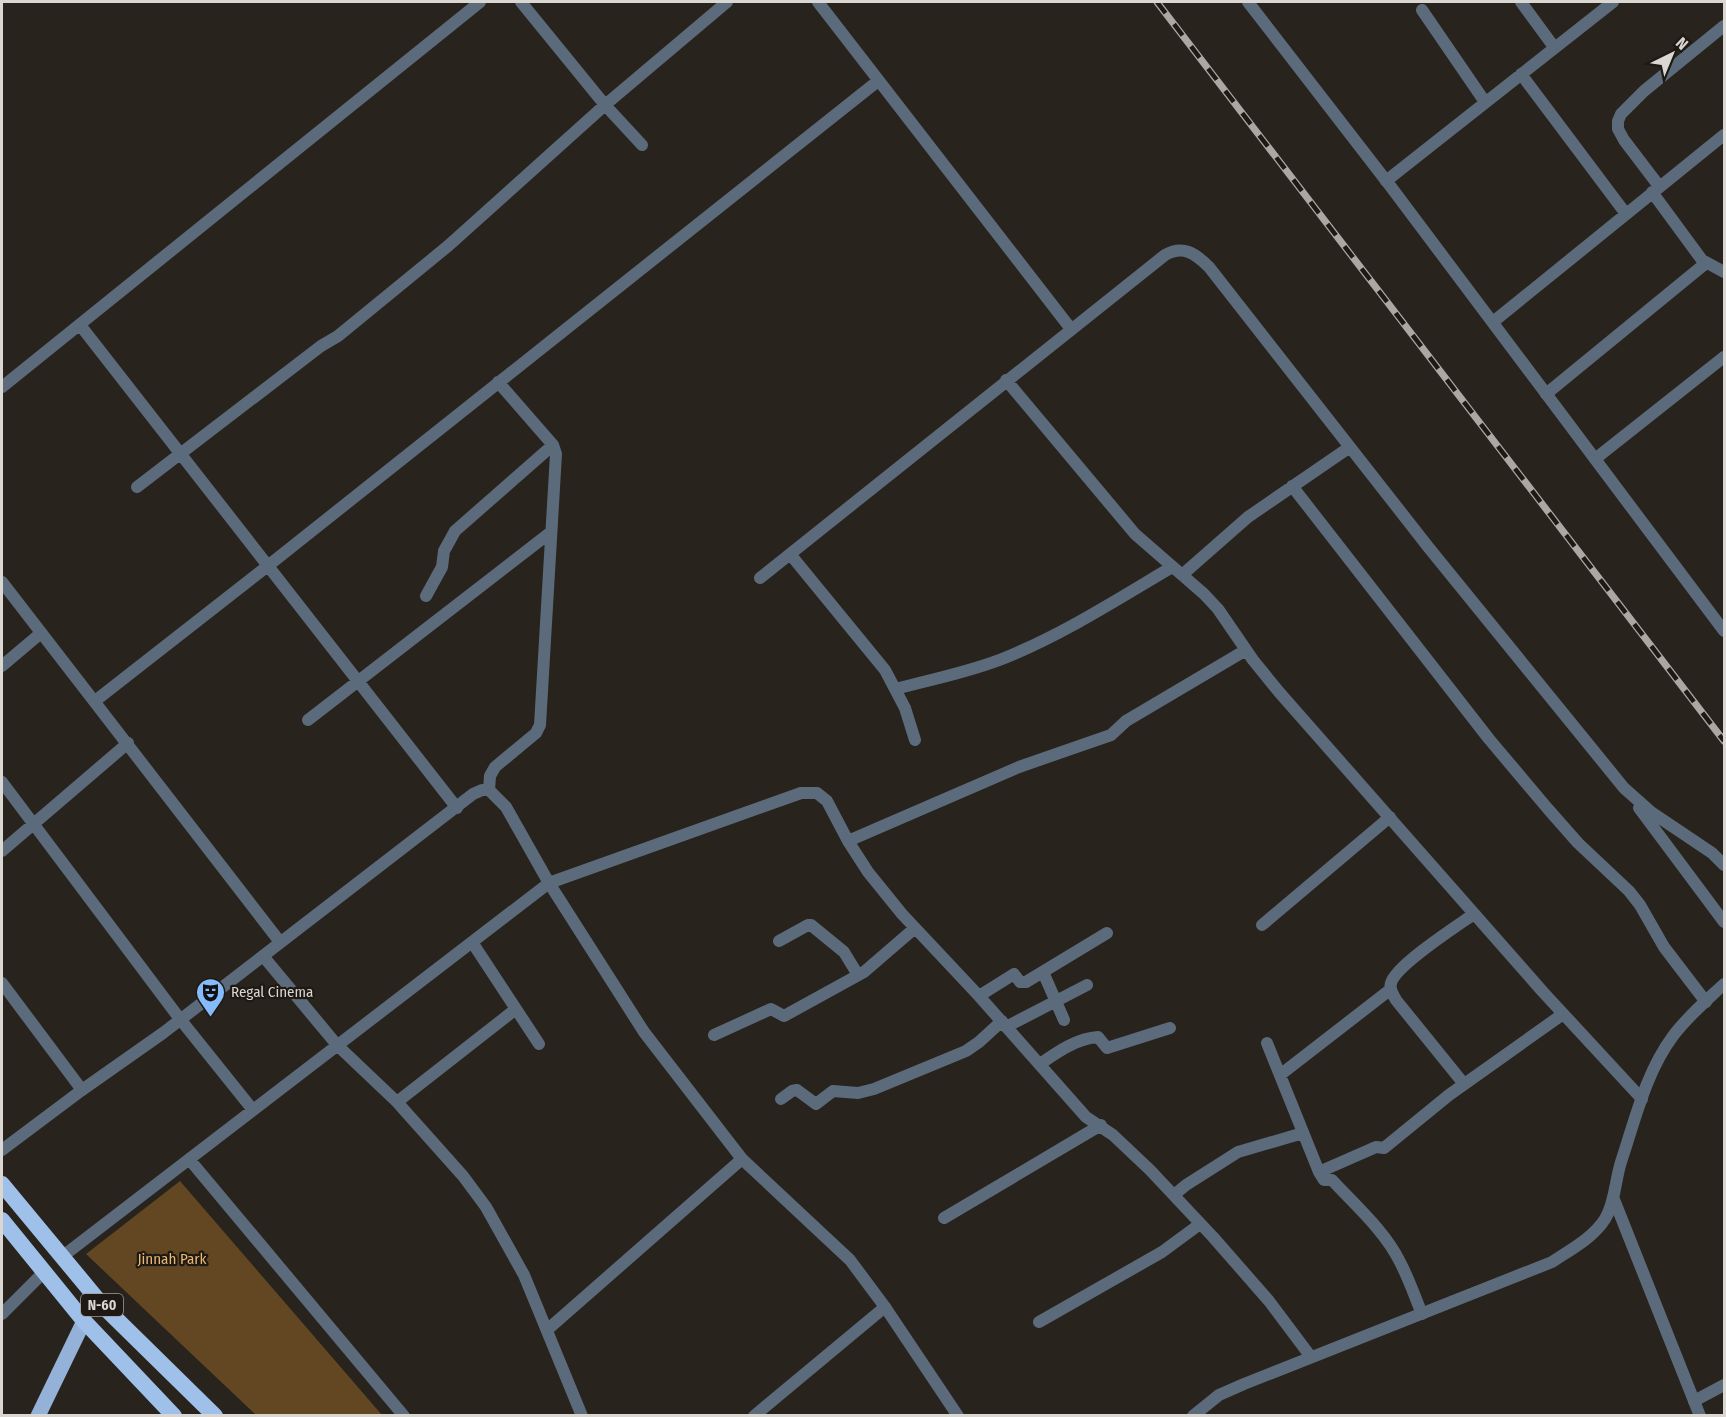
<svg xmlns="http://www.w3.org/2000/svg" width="1726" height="1417" font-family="'Fira Sans Condensed',sans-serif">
  <rect width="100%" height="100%" fill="#28231c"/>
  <!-- green -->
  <path fill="#624722" d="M180 1181 382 1415H256L86 1254Z"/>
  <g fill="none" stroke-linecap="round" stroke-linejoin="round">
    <!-- minor -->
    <path stroke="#5c6b7c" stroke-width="12" d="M521 2 605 105 642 145
      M818 2 1071 329
      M1521 2 1554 47
      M1422 10 1485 102
      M1521 74 1626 214
      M1386 181 1613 2
      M1659 186 1624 140 1618 129V121L1621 114 1644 91 1724 26
      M1652 192 1702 260 1724 272
      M1493 322 1724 135
      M80 325 457 808
      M1006 380 1135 534 1204 594 1218 609 1253 660 1279 692 1543 992 1642 1099
      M2 387 480 2
      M1546 394 1706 263
      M1595 459 1724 357
      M1292 486 1489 739 1548 809 1578 843 1629 891 1640 905 1664 947 1706 1002
      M137 487 321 346 338 336 448 246 605 105 727 2
      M790 554 885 670 905 708 915 740
      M1182 575 1248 517 1350 447
      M760 578 1165 255C1183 245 1195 253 1209 267L1429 548 1624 788 1651 812 1712 853 1724 865
      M426 596 442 567 444 551 455 531 553 445
      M2 666 41 633
      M896 689C932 679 971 672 1007 657 1065 633 1118 599 1172 567
      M95 701 269 565 878 81
      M308 720 551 532
      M2 782 180 1019 253 1110
      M489 790 490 776 495 767 536 733 540 725 556 454 553 445 498 382
      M1639 808 1724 922
      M848 841 1019 767 1111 735 1126 721 1246 650
      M2 851 128 743
      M1262 925 1390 817
      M779 941 808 925H811L844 952 858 975
      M472 942 539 1044
      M263 956 337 1045 397 1102 463 1176 486 1207 524 1275 582 1416
      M1043 972 1064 1020
      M2 983 82 1090
      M979 996 1014 974 1020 982H1026L1107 933
      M1006 1027 1087 985
      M714 1035 771 1009 784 1016 864 972 915 928
      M1267 1043 1319 1172 1324 1180H1332C1355 1205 1385 1231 1400 1262 1409 1279 1415 1297 1422 1314
      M1040 1064C1056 1053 1077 1038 1098 1037L1107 1048 1170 1028
      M1280 1075 1391 989
      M1464 1084 1396 1000C1393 994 1389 990 1391 983 1396 965 1457 926 1474 914
      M781 1099 792 1091 797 1090 816 1104 833 1091 858 1093 874 1089 966 1051 979 1042 1002 1021
      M397 1102 516 1009
      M189 1159 404 1416
      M1319 1172 1376 1147 1384 1148 1449 1095 1563 1014
      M1174 1195 1186 1185 1238 1152 1303 1133
      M944 1218 1101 1125
      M63 1256 549 883 801 793H817L827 801 848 841 868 872 902 914 979 996 1086 1117 1113 1135 1150 1170 1213 1237 1269 1301 1311 1357
      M2 1314 44 1272
      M1039 1322 1162 1252 1200 1224
      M547 1330 742 1159
      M1694 1401 1724 1385
      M754 1416 885 1307"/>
    <!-- tertiary -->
    <path stroke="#5c6b7c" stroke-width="12" d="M1248 2 1391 187 1724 631
      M2 582 280 942
      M2 1150 82 1090 163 1033 473 794 482 790H489L506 807 549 883 644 1032 742 1159 850 1260 885 1307 958 1416
      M1613 1197 1700 1416
      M1193 1416 1219 1395 1244 1384 1552 1262C1570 1250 1593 1238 1605 1219 1615 1203 1615 1181 1621 1162 1635 1120 1646 1072 1673 1036 1687 1017 1707 1000 1724 984"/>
    <!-- primary -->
    <path stroke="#94b2d7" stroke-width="15" d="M38 1416 84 1321"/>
    <!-- trunk -->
    <path stroke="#9fc0e9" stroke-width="16" d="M2 1184 103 1306 215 1416
      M2 1220 84 1321 174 1416"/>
    <defs>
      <path id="rail" d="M1157 2 1724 741"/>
    </defs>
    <!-- rail casing -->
    <use href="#rail" stroke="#aba7a2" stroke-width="7"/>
    <!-- rail -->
    <use href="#rail" stroke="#1e1913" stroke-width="4.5" stroke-dasharray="14" stroke-linecap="butt"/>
  </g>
  <!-- icons -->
  <defs>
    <symbol id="theatre-pin" viewBox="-11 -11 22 30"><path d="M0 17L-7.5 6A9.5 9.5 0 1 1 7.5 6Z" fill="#85bbfb" stroke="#1e1913"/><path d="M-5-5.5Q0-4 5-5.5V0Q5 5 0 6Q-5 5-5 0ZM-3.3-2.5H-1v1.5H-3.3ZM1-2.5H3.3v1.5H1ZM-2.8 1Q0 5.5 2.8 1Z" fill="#111"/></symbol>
  </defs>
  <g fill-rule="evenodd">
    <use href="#theatre-pin" x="194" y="976" width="33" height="45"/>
  </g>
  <g text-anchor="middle" stroke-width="4.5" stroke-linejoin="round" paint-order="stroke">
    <!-- shield labels -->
    <rect fill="#1e1913" stroke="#a29d99" stroke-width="1.5" x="81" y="1294" width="42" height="22" rx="4.5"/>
    <g font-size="14" font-weight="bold" fill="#dad6d2">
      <text x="102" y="1310">N-60</text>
    </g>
    <!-- poi labels -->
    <g font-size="15" fill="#dad6d2" stroke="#1e1913" text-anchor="start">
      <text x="231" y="997">Regal Cinema</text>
    </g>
    <!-- park labels -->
    <g font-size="15" fill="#ebb875" stroke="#1e1913">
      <text x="172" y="1264">Jinnah Park</text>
    </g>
  </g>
  <!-- border -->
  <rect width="1726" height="1417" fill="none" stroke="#dad6d2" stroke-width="6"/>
  <!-- north arrow -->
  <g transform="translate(1672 54) rotate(43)" stroke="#1e1913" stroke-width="4.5" paint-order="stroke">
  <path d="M0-4.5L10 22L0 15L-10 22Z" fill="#dad6d2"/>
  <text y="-9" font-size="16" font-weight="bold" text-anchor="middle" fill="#dad6d2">N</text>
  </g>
</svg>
